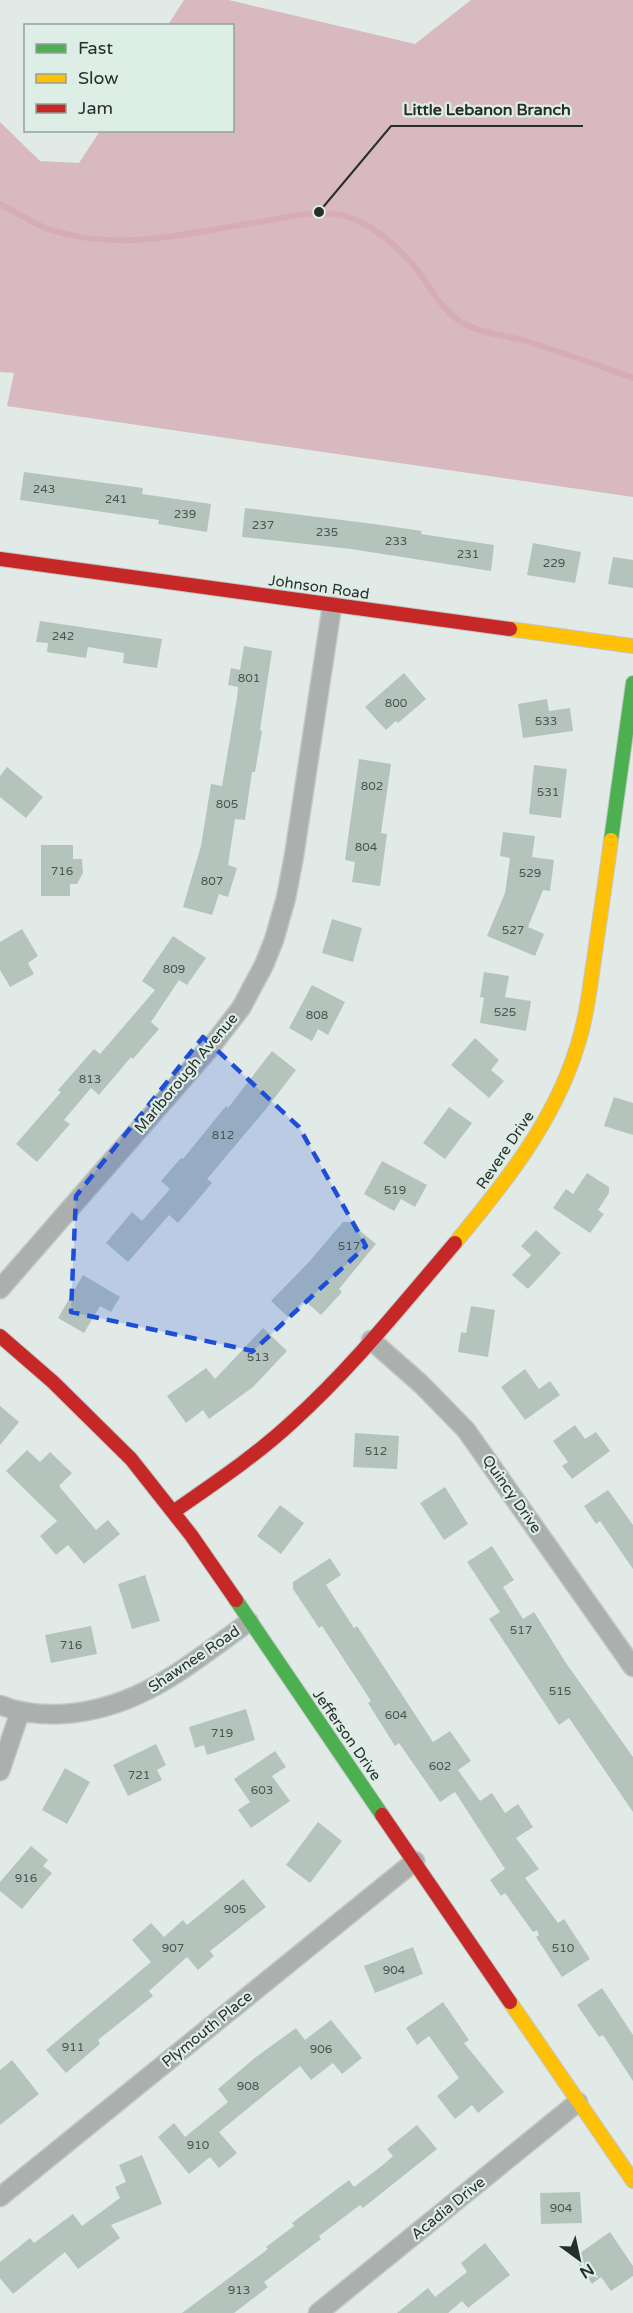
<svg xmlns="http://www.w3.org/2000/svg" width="633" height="2313" font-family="'Varela Round',sans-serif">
  <rect width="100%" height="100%" fill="#e1eae6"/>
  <!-- forest -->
  <path fill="#d7b9bf" d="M184 0H229L415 44 471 0H633V497L7 406 14 373 0 372V122L40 161 79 163 100 131 232 130V26L168 25Z"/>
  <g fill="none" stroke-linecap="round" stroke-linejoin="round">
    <!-- stream -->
    <path stroke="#d6adb6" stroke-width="6" d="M0 204C16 212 32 223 48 229 120 253 187 233 259 222 288 217 316 209 345 216 370 222 397 246 414 266 430 286 441 310 464 324 483 334 505 335 525 341 561 352 597 365 633 378"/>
  </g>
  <!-- building -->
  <path fill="#b4c4bd" d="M24 472 143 488 142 494 211 504 207 532 158 524 159 520 20 500Z
    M245 508 374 524 422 531 421 534 494 545 491 571 351 549 242 537Z
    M533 543 581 552 575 583 527 575Z
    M613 557 633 560V588L608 584Z
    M40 621 162 639 157 668 123 663 124 653 88 647 86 658 47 652 48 643 36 642Z
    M244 646 272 651 260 730 262 731 255 772H252L245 820 235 819 228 865 237 868 228 897 219 894 212 915 183 907 201 846 211 784 222 786 237 698 238 687 228 685 231 668 240 670Z
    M404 673 426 699 398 723 396 721 386 730 365 707Z
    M547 699 549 711 570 708 573 731 523 738 518 704Z
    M359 759 391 764 381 833 387 834 380 886 352 882 355 862 345 860Z
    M534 765 567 769 561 818 529 814Z
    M7 767 43 797 26 818 0 797V776Z
    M503 832 535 836 532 857 554 860 550 891 543 890 528 927 544 934 535 956 487 936 505 893 510 858 500 856Z
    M41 845H73V859H82L83 873 77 884H70V896H41Z
    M332 919 362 928 353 962 322 953Z
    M22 929 38 956 28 963 34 974 10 987 0 970V942Z
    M173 936 206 958 187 985 179 980 151 1022 159 1029 133 1059 131 1057 99 1095 91 1088 64 1120 70 1124 37 1162 16 1144 61 1092 58 1090 94 1049 100 1054 155 990 142 981Z
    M484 972 509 976 505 997 531 1001 526 1031 480 1023 484 998 480 997Z
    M312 985 345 1002 328 1035 318 1029 312 1041 289 1028Z
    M475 1038 499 1060 491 1070 504 1081 489 1098 451 1065Z
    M272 1051 296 1070 266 1109 207 1179 212 1183 178 1223 169 1215 128 1262 106 1243 132 1212 142 1221 170 1189 161 1181 181 1158 183 1159 226 1106 228 1108Z
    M614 1097 633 1103V1135L604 1126Z
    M449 1107 472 1123 445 1159 423 1143Z
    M382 1161 427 1185 415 1207 401 1199 394 1211 364 1194Z
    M587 1173 609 1187V1193L598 1210 604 1214 590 1233 553 1208 566 1189 573 1194Z
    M343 1222H349L376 1244 339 1289 342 1292 321 1315 304 1300 288 1317 271 1301 309 1262Z
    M536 1230 561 1253 528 1289 512 1275 531 1255 521 1246Z
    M83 1275 120 1297 111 1312 100 1306 84 1333 58 1318Z
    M471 1306 495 1310 488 1357 458 1352 461 1332 466 1333Z
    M263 1328 287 1351 253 1387 209 1419 203 1410 186 1423 167 1396 206 1368 215 1379Z
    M525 1369 539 1389 550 1381 560 1395 525 1420 501 1387Z
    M0 1406 19 1422 0 1445Z
    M575 1425 585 1439 596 1432 610 1451 572 1479 562 1466 568 1462 553 1441Z
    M355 1433 399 1436 397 1469 353 1467Z
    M27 1450 40 1462 50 1452 72 1473 59 1486 96 1530 108 1520 120 1534 84 1564 68 1545 56 1555 40 1536 57 1521 6 1471Z
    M445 1487 468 1524 444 1540 420 1503Z
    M608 1490 633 1525V1569L600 1521 596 1524 584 1506Z
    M280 1505 304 1523 281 1554 257 1536Z
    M492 1546 514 1580 503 1587 523 1619 534 1612 566 1663 633 1757V1812L569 1718 559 1725 489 1619 500 1612 467 1562Z
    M330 1558 341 1575 326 1585 354 1628 357 1626 433 1742 450 1731 471 1761 458 1770 480 1801 492 1793 505 1813 518 1804 533 1827 516 1838 539 1869 525 1878 558 1923 564 1919 590 1959 562 1977 536 1937 539 1935 537 1930 533 1932 505 1893 501 1896 490 1880 505 1869 455 1792 440 1802 399 1743 395 1746 368 1703 371 1701 322 1626 319 1628 293 1589V1582Z
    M145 1575 160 1621 132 1629 118 1584Z
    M91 1626 97 1654 51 1663 45 1635Z
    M246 1709 255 1740 207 1755 204 1745 195 1748 189 1727Z
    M156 1744 166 1765 157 1770 162 1780 128 1796 113 1765Z
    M275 1751 286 1767 272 1776 290 1801 251 1828 238 1810 250 1802 234 1779Z
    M65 1768 90 1782 67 1824 42 1810Z
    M318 1822 342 1841 310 1883 286 1865Z
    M31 1846 48 1860 43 1866 52 1873 22 1909 0 1891V1882Z
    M243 1879 266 1907 210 1951 214 1956 198 1970 187 1957 149 1991 153 1996 98 2040 100 2044 66 2073 46 2050 151 1962 132 1940 151 1923 164 1937 183 1920 187 1925Z
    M413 1947 423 1974 375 1993 364 1966Z
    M602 1988 633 2035V2081L603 2035 599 2037 577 2005Z
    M443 2002 469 2040 464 2043 504 2092 478 2113 472 2105 455 2119 437 2096 459 2078 429 2036 417 2045 406 2028Z
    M331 2020 362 2058 342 2074 333 2063 311 2080 300 2066 219 2132 237 2153 219 2168 210 2157 189 2174 158 2137 174 2123 185 2137 228 2102 218 2089 256 2057 296 2028 305 2040Z
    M12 2060 39 2094 0 2125V2070Z
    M417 2125 437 2149 363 2208 360 2205 319 2236 321 2239 264 2282 268 2287 234 2313H182L268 2249 266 2247 294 2226 292 2223 349 2180 354 2187 384 2164 393 2156 387 2149Z
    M142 2155 162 2204 111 2225 120 2238 78 2269 65 2252 13 2294 0 2278V2262L30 2238 34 2243 73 2214 82 2226 120 2198 115 2187 126 2182 119 2165Z
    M580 2192 582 2223 541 2224 540 2193Z
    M610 2232 633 2266V2276L611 2291 601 2277 592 2284 574 2257Z
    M485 2243 510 2275 468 2308 462 2301 448 2313H397L428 2288 435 2297 467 2272 461 2263Z"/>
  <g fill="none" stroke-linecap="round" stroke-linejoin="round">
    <defs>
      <path id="street" d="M0 1289 210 1048 241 1008 264 965 274 940 286 898 294 856 332 606
        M371 1340 421 1384 466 1430 633 1667
        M0 1705C20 1713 41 1715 63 1714 140 1709 189 1664 249 1622
        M0 1771 20 1712
        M0 2197 415 1861
        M318 2313 578 2102"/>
      <path id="fast" d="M611 840 633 683
        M236 1600 382 1815"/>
      <path id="slow" d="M510 629 633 646
        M455 1243C504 1184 554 1122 577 1047 587 1017 590 985 595 953 600 916 606 878 611 840
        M510 2002 633 2181"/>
      <path id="jam" d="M0 559 510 629
        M0 1336 53 1382 131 1459 191 1535 236 1600
        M173 1512C213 1484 254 1457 291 1423 351 1369 402 1305 455 1243
        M382 1815 510 2002"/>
    </defs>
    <!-- street casing -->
    <use href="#street" stroke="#c1c7c4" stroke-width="21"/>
    <!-- fast casing -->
    <use href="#fast" stroke="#c1c7c4" stroke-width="16"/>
    <!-- slow casing -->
    <use href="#slow" stroke="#c1c7c4" stroke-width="16"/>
    <!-- jam casing -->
    <use href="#jam" stroke="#c1c7c4" stroke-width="16"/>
    <!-- street -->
    <use href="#street" stroke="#abafad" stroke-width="18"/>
    <!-- fast -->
    <use href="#fast" stroke="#4caf50" stroke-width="14"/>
    <!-- slow -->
    <use href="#slow" stroke="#ffc107" stroke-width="14"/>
    <!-- jam -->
    <use href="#jam" stroke="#c62828" stroke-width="14"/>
  </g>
  <!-- marked area -->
  <path fill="#1d4ed8" fill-opacity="0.2" stroke="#1d4ed8" stroke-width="4.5" stroke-dasharray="12 8" stroke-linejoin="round" d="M203 1037 299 1127 366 1246 253 1351 71 1312 76 1196Z"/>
  <g text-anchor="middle" stroke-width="4.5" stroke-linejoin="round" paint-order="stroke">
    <!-- number labels -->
    <g font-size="12" fill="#4b5450">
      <text x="44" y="493">243</text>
      <text x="116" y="503">241</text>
      <text x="185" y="518">239</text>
      <text x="263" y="529">237</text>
      <text x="327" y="536">235</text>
      <text x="396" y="545">233</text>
      <text x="468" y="558">231</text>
      <text x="554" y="567">229</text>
      <text x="63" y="640">242</text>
      <text x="249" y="682">801</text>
      <text x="396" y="707">800</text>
      <text x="546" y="725">533</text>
      <text x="372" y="790">802</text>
      <text x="548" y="796">531</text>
      <text x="227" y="808">805</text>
      <text x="366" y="851">804</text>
      <text x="62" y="875">716</text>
      <text x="530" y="877">529</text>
      <text x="212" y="885">807</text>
      <text x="513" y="934">527</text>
      <text x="174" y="973">809</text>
      <text x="505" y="1016">525</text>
      <text x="317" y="1019">808</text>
      <text x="90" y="1083">813</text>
      <text x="223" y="1139">812</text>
      <text x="395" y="1194">519</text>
      <text x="349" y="1250">517</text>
      <text x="258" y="1361">513</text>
      <text x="376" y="1455">512</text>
      <text x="521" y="1634">517</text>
      <text x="71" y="1649">716</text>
      <text x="560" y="1695">515</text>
      <text x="396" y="1719">604</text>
      <text x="222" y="1737">719</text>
      <text x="440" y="1770">602</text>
      <text x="139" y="1779">721</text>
      <text x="262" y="1794">603</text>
      <text x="26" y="1882">916</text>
      <text x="235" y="1913">905</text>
      <text x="173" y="1952">907</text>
      <text x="563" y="1952">510</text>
      <text x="394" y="1974">904</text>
      <text x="73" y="2051">911</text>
      <text x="321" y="2053">906</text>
      <text x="248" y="2090">908</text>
      <text x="198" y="2149">910</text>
      <text x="561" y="2212">904</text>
      <text x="239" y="2294">913</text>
    </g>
    <!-- street labels -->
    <g font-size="15" fill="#282e2b" stroke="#ddeee6">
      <text transform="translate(319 587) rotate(8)" y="5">Johnson Road</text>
      <text transform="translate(186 1073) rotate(-50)" y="5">Marlborough Avenue</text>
      <text transform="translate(505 1150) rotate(-56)" y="5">Revere Drive</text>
      <text transform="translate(512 1494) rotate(55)" y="5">Quincy Drive</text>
      <text transform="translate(194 1659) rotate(-34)" y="5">Shawnee Road</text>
      <text transform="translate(347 1735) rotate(55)" y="5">Jefferson Drive</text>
      <text transform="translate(207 2029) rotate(-39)" y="5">Plymouth Place</text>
      <text transform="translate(448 2208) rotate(-39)" y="5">Acadia Drive</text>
    </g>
  </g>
  <!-- callouts -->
  <path fill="none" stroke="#282e2b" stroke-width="2" d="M319 212L391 126H583"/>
  <circle fill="#282e2b" stroke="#ddeee6" stroke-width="2" cx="319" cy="212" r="6"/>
  <g font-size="16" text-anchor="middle" font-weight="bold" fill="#282e2b" stroke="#ddeee6" stroke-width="4.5" stroke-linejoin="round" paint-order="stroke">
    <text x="487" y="115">Little Lebanon Branch</text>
  </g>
  <!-- legend -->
  <rect x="24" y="24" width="210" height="108" fill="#ddeee6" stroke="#95a19b" stroke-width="1.5"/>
  <rect x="36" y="44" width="30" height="9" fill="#4caf50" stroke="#95a19b" stroke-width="1.5"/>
  <text x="78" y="54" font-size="18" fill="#282e2b">Fast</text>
  <rect x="36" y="74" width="30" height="9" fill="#ffc107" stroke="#95a19b" stroke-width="1.5"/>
  <text x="78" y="84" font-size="18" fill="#282e2b">Slow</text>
  <rect x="36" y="104" width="30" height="9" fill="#c62828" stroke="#95a19b" stroke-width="1.5"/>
  <text x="78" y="114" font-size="18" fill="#282e2b">Jam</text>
  <!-- north arrow -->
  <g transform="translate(579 2259) rotate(147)" stroke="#ddeee6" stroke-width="4.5" paint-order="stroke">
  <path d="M0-4.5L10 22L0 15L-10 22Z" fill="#282e2b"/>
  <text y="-9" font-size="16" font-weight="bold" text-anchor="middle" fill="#282e2b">N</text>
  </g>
</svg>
